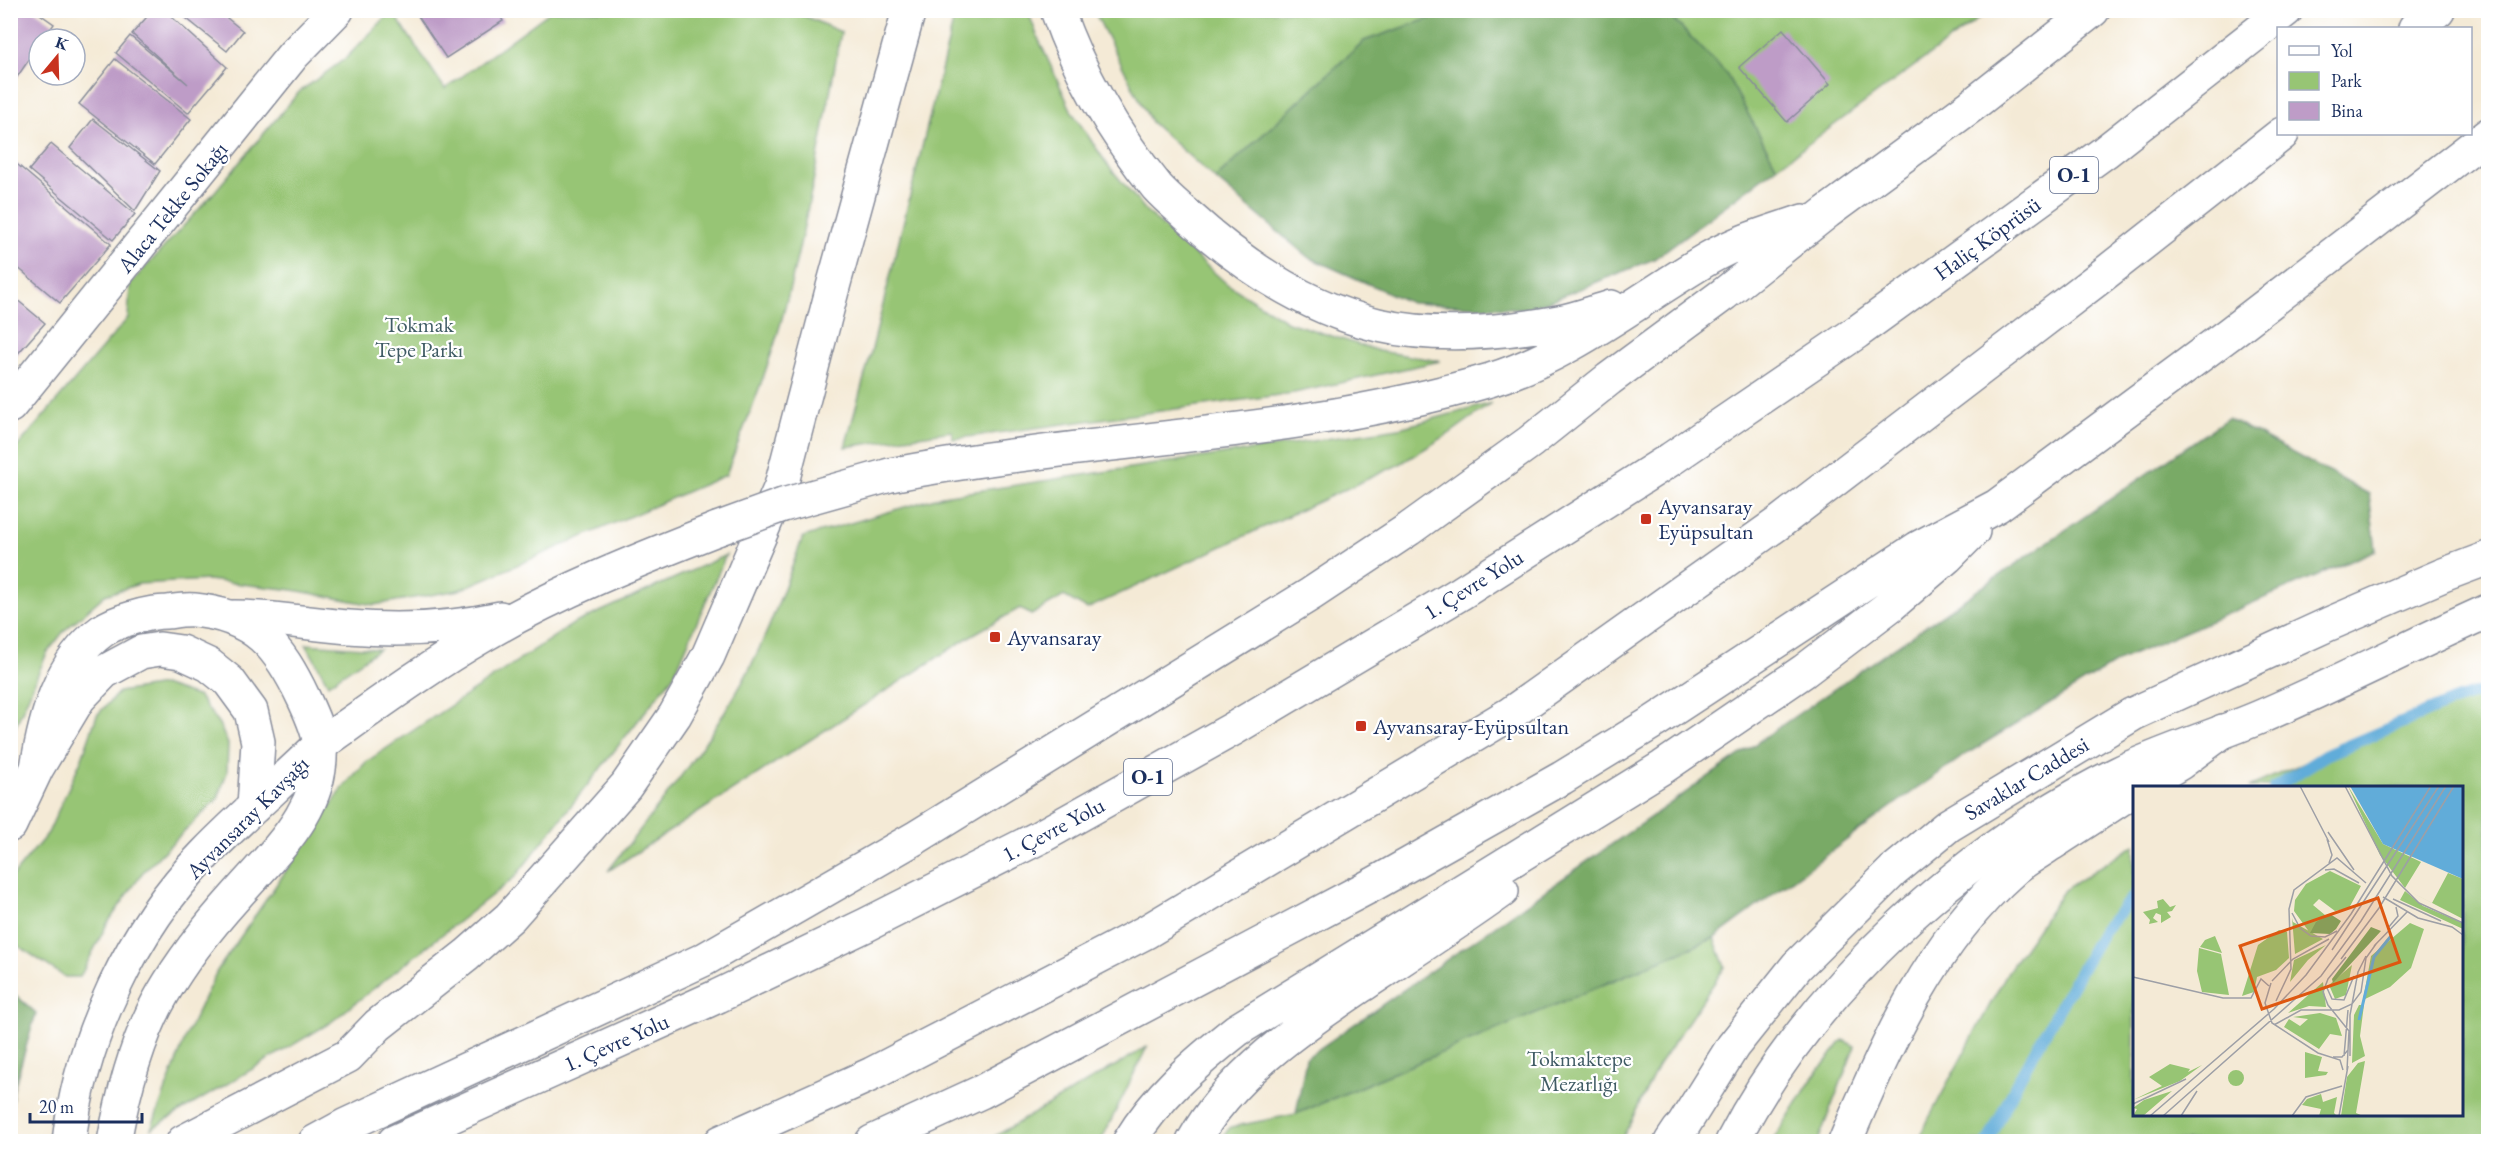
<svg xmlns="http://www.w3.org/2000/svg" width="2499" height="1152" font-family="'EB Garamond',serif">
  <rect width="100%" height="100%" fill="#fff"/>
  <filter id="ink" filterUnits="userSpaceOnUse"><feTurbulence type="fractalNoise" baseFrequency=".0167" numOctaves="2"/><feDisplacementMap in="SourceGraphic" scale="12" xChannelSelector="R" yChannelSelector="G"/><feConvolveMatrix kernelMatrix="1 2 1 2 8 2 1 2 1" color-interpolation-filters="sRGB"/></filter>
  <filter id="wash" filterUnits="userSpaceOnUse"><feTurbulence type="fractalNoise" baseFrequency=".008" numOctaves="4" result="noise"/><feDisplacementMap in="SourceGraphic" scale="24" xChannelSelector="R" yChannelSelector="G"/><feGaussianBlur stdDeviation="1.35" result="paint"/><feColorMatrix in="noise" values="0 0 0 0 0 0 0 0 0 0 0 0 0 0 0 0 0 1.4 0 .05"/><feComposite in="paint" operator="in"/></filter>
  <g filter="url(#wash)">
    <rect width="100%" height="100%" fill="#f4ead6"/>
    <!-- green -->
    <path fill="#97c574" stroke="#597a69" stroke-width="1.5" d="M956 10 1028 11 1038 38 1072 112 1107 164 1148 213 1227 284 1288 322 1379 351 1440 361 1294 393 953 439 952 431 845 447 872 349Z
      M1917 10 1981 17 1777 167 1725 72 1665 11Z
      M392 11 445 89 551 11H793L841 32C824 125 808 219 784 311 770 366 746 421 726 475L459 590 374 605 293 590 208 580 139 584 105 595 64 631 47 653 11 737V454L128 318 130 284 211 196 299 92 346 58Z
      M1094 11H1454L1364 41 1215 179 1151 122Z
      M1492 403 1449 434 1400 464 1087 609 1064 596 1031 615 1020 608 972 635 608 871C652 814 697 759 734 697 764 647 783 591 803 537L942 496 1399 428Z
      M726 555 674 675 515 877 330 1023 151 1129 186 1036 217 971 345 785 366 762 573 624Z
      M306 644 379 649 328 684Z
      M163 685 199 697 219 724 228 744 227 772 218 798 143 872 107 924 80 977H65L11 941V878L48 833 82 758 97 715 119 692Z
      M2473 689 2488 694V1141H1919L1928 1120 2007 973 2064 890 2134 845V1114H2462V788L2249 787Z
      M1714 938 1725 967 1658 1066 1621 1141 1216 1142 1231 1127 1296 1114Z
      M1843 1040 1855 1046 1818 1141H1773L1812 1079Z
      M1147 1047 1101 1141H987Z"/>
    <!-- forest -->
    <path fill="#79aa66" stroke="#4a6c62" stroke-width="1.5" d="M1454 10 1665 11 1725 72 1777 167 1654 259 1530 309 1411 303 1308 257 1215 179 1364 41Z
      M2228 418 2369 494 2376 550 2122 659 1965 755 1898 802 1714 938 1296 1114 1306 1058 1821 698Z
      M11 991 36 1013 14 1088 11 1111Z"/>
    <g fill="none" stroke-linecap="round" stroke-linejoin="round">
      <!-- stream -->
      <path stroke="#61acd9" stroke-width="12" d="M2274 788 2326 755 2453 701 2488 690
        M1988 1142 2020 1077 2103 931 2134 896"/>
    </g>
    <g id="blocks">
      <!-- building -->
      <path fill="#be9cc7" d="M10 10H34L54 24 44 39H39V45L15 80 10 77Z
        M153 10H164L227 67 188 113 116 53 130 36 188 84 132 34Z
        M176 10H217L243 31 227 51Z
        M414 10H497L503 21 446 58Z
        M1783 29 1830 84 1787 122 1739 67Z
        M115 59 191 119 155 164 79 104Z
        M93 119 160 171 135 211 70 148Z
        M51 144 135 214 113 240 29 170Z
        M12 160 111 244 60 303 10 261Z
        M10 294 45 323 12 360 10 359Z"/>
    </g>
  </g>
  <g filter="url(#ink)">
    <use href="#blocks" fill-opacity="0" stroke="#888c9a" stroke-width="1.5"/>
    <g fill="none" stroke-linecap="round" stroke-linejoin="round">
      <defs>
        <path id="street" d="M10 406 293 55 337 10"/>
        <path id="secondary" d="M37 768C45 719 59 662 102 631 116 621 149 612 167 612 175 611 185 609 194 610 255 616 279 646 304 699 310 712 319 731 320 746 324 810 274 852 236 896 209 926 182 960 162 995 137 1038 123 1093 114 1142
          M10 825 37 768 79 698 104 672 141 652 160 649 181 652 209 665 229 681 251 711 258 742 254 807
          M69 1142C80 1040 133 927 205 854 242 816 282 782 320 745"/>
        <path id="primary" d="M1673 1142 1733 1046 1797 966 1893 871 1949 825 2133 714 2329 624 2443 575 2488 558
          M1732 1142C1812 988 1964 849 2119 773 2164 751 2213 737 2260 717 2337 684 2412 645 2488 611"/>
        <path id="highway" d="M1057 10C1080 75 1114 134 1157 187 1166 197 1177 206 1187 215 1241 264 1306 308 1378 325 1436 338 1501 333 1559 322 1576 319 1594 312 1611 307
          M2415 28 2438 10
          M890 475C1090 437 1293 438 1490 380 1571 355 1636 301 1709 258 1738 241 1771 232 1803 221
          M234 617C273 617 310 624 349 627 399 631 451 629 500 618
          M320 745C374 707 427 668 484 635 557 592 638 560 717 529
          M2138 788 2180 763 2223 731
          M183 1142 348 1056 378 1025 467 955 510 917 626 786 675 715 708 656 781 486 834 283 909 10
          M315 1142 346 1125 705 959 917 837 1311 594 1409 529 1530 442 1609 379 1724 294 1827 212 1971 106 2093 10
          M394 1142 718 996 866 925 1040 837 1233 729 1461 593 1671 459 1857 332 2105 152 2286 10
          M721 1142 872 1074 1146 932 1510 714 1780 522 2099 278 2282 134
          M872 1142 981 1092 1374 884 1562 778 1655 721 1918 548 1997 506 2229 334 2488 135
          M1129 1142C1157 1096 1195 1063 1237 1030L1663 767 1804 671 1891 605 1947 557 1973 531
          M1193 1142C1232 1071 1305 1024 1370 980 1414 951 1459 922 1502 891
          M1671 1142 1679 1130
          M1845 1142C1886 1044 1932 941 2013 870 2024 860 2038 853 2051 844 2079 826 2107 808 2134 790"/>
      </defs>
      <!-- street casing -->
      <use href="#street" stroke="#888c9a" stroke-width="36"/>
      <!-- secondary casing -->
      <use href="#secondary" stroke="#888c9a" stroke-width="36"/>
      <!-- primary casing -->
      <use href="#primary" stroke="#888c9a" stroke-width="36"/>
      <!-- highway casing -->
      <use href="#highway" stroke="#888c9a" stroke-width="36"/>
      <!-- street -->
      <use href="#street" stroke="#fff" stroke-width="33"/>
      <!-- secondary -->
      <use href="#secondary" stroke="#fff" stroke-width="33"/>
      <!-- primary -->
      <use href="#primary" stroke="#fff" stroke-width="33"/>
      <!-- highway -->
      <use href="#highway" stroke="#fff" stroke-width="33"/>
      <defs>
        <path id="highway-bridge" d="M717 529 783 505 890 475"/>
      </defs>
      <!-- highway-bridge casing -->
      <use href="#highway-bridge" stroke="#888c9a" stroke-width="36" stroke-linecap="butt"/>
      <!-- highway-bridge -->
      <use href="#highway-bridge" stroke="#fff" stroke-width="33"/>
    </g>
  </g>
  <!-- markers -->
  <g fill="#c8321e" stroke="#fff" stroke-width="2">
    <rect x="1640" y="513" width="12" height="12" rx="3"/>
    <rect x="989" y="631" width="12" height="12" rx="3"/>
    <rect x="1355" y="720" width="12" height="12" rx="3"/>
  </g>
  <g text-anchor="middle" stroke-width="4.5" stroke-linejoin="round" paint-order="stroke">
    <!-- shield labels -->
    <g fill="#fff" stroke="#5f6d8e" stroke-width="1.5">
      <rect x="2050" y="157" width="48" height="36" rx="4.5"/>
      <rect x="1124" y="759" width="48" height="36" rx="4.5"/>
    </g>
    <g font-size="21" font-weight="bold" fill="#1b2f5e">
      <text x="2074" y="182">O-1</text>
      <text x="1148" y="784">O-1</text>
    </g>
    <!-- street labels -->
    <g font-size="22" fill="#1b2f5e" stroke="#fff">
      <text transform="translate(172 207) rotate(-51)" y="8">Alaca Tekke Sokağı</text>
      <text transform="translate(1987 238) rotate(-36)" y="8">Haliç Köprüsü</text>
      <text transform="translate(1473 584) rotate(-32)" y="8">1. Çevre Yolu</text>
      <text transform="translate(2026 778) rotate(-31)" y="8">Savaklar Caddesi</text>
      <text transform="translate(247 817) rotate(-45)" y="8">Ayvansaray Kavşağı</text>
      <text transform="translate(1053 829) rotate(-28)" y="8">1. Çevre Yolu</text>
      <text transform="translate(616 1042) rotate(-24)" y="8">1. Çevre Yolu</text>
    </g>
    <!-- park labels -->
    <g font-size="22" fill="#405c65" stroke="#fff">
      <text x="419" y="332">Tokmak<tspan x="419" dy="25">Tepe Parkı</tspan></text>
      <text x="1579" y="1066">Tokmaktepe<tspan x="1579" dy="25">Mezarlığı</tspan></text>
    </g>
    <!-- poi labels -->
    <g font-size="22" fill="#1b2f5e" stroke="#fff" text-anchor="start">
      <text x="1658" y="514">Ayvansaray<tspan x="1658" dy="25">Eyüpsultan</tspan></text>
      <text x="1007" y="645">Ayvansaray</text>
      <text x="1373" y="734">Ayvansaray-Eyüpsultan</text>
    </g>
  </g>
  <!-- overview -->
  <g transform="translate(2133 786)">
    <rect width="330" height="330" fill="#f4ead6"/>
    <path d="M215 0 250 58 288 76 272 102 247 69ZM197 85 228 100 216 122 202 125 186 113 180 119 192 129 177 147 161 125 162 114 173 98ZM315 87 330 93V133L276 105 299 117ZM272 105 290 120 330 137V143L267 114ZM30 113 37 121 43 119 39 125 34 126 38 131 28 137V129L23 127 20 132 25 136 16 138 17 134 10 126 25 122 24 115ZM159 132 160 136 190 153 162 168ZM277 137 291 143 278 182 257 201 230 214 238 170ZM146 144 154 146 156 172 143 184 124 191 121 206 109 210 125 159ZM82 150 89 167 67 161 72 154ZM193 159 175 174 157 196 161 174ZM66 162 88 168 96 209 69 206 64 185ZM219 179 213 209 202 213 196 199ZM190 196 193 221 176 220 155 227ZM226 219H231L227 250 232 270 219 277 221 229ZM187 227 203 232 209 250 197 248 186 263 151 241 156 233 167 240 175 233 160 231ZM172 266 189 271 185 285 195 286 193 289 172 292ZM232 275 223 327 230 330H208L214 291 225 277ZM37 278 57 283 55 286 69 279 47 295 0 314 29 300 16 291ZM95 292a8 8 0 1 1 16 0a8 8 0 1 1-16 0ZM39 305 10 330H0L4 323 0 322 11 314ZM188 308 190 316 204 311 201 327 204 330H186L188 323 169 319 174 313Z" fill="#97c574"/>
    <path d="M197 128 208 135 203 143 197 148 177 147 183 136ZM238 141 248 145 200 197 199 193Z" fill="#79aa66"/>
    <path d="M217 0H330V93L250 58Z" fill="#61acd9"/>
    <path fill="none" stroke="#61acd9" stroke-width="3" d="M226 234 241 171 258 150"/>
    <path fill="none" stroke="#9d9fa6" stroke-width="1.5" d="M167 0 196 56M212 0 259 90 286 117 330 137M195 46 221 84M194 53 199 69 196 77M192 84 201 83 226 97M250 111 285 132 319 141 330 149M260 113 308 135M159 127 167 142 178 150 192 151 204 145M255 142 265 130 263 121M241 160 274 126M199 164 306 0M213 171 195 193 190 206 195 219 216 245 214 284M208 173 246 122 321 0M0 191 90 212H118L128 193 136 200M139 195 160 173 196 153M138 197 132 217 139 237 185 267 207 274 210 284M194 202 199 213 211 214 221 190M143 215 158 183 156 123 161 104 204 72 233 97M141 239 168 224H206L219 218 228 206 233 172 243 158M211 270 215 224M217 270V229L225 186 233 170M200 271H209L215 264M0 318 53 293M17 330 141 223 173 189 218 128 298 0M30 330 188 190 228 135 313 0M48 330 64 305M159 330 173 311 209 300M206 330 215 280"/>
    <path fill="#de5710" fill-opacity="0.15" stroke="#de5710" stroke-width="3" d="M245 112 267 176 129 223 107 160Z"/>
    <rect width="330" height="330" fill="none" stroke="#1b2f5e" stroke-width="3"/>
  </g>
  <!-- margin -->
  <rect width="2499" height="1152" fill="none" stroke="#fff" stroke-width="36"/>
  <!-- legend -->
  <rect x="2277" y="27" width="195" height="108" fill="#ffffff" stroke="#a4acbf" stroke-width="1.5"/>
  <rect x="2289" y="46" width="30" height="9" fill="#ffffff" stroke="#a4acbf" stroke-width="1.5"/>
  <text x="2331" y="57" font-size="18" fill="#1b2f5e">Yol</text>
  <rect x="2289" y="72" width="30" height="18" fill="#97c574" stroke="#a4acbf" stroke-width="1.5"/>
  <text x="2331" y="87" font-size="18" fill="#1b2f5e">Park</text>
  <rect x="2289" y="102" width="30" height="18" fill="#be9cc7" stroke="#a4acbf" stroke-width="1.5"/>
  <text x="2331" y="117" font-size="18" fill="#1b2f5e">Bina</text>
  <!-- north arrow -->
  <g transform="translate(57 57) rotate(19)"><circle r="28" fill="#ffffff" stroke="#a4acbf" stroke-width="1.5"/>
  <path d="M0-4.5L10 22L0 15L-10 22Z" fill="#c8321e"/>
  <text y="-9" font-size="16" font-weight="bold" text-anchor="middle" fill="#1b2f5e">K</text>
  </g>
  <!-- scale -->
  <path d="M30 1113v9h112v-9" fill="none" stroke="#1b2f5e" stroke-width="3"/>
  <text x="39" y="1113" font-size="18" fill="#1b2f5e" stroke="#ffffff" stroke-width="4.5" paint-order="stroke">20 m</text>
</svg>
